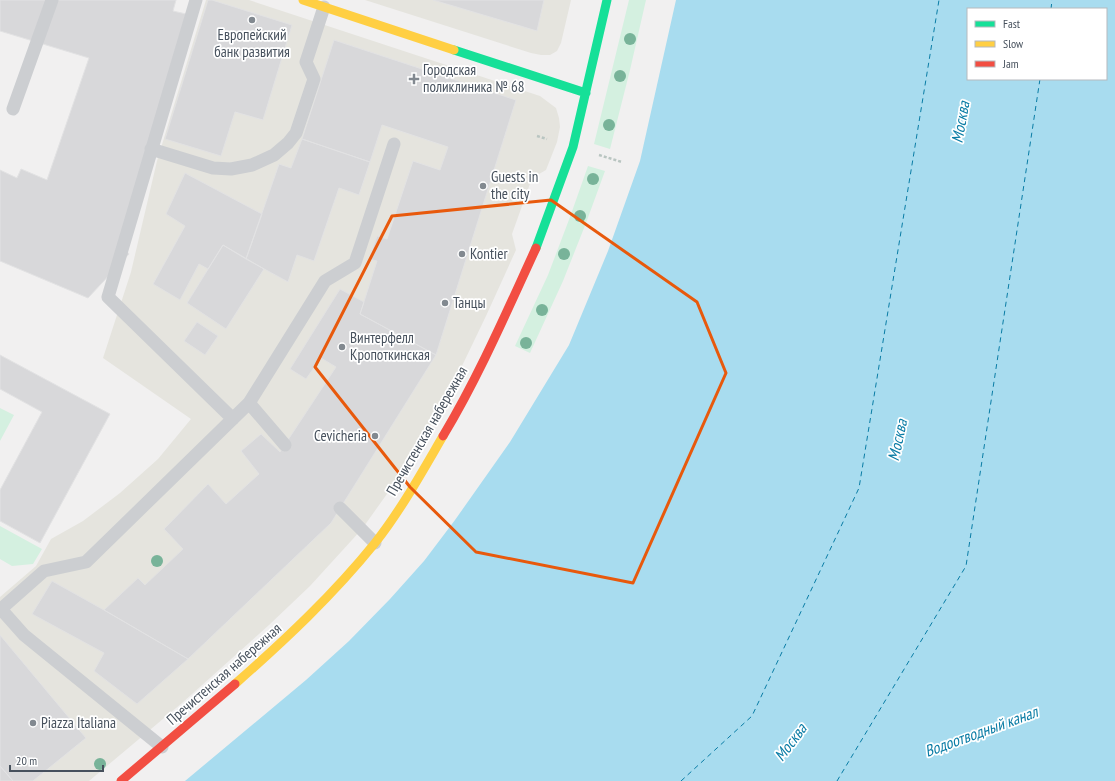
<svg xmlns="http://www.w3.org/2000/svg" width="1115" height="781" font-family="'PT Sans Narrow',sans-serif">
  <rect width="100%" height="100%" fill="#f1f0f0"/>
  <!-- commercial -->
  <path fill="#e5e4de" d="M206 0H249L540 96 556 108 559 118 560 127 557 142 546 170 532 178 512 234 516 250 486 316 449 393 409 463 362 529 310 586 269 625 182 703 89 781H0V597L36 566 51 539 83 521 120 493 158 459 191 419 103 358 131 272 157 161Z
    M365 0H571L561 43 557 51 550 55H541L531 53Z"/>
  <!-- green -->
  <path fill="#d4f0e0" d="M629 0H646L630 70 610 149 594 144Z
    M588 166 605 171 586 223 563 281 530 353 515 346 548 275 570 217Z
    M0 408 14 415 0 441Z
    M0 526 42 549 33 564 12 566 0 559Z"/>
  <!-- water -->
  <path fill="#a8dcef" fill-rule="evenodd" d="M676 0H1115V781H185L306 680 349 641 390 599 424 561 455 520 510 442 569 345 608 251 640 161ZM968 9H1106V79H968Z"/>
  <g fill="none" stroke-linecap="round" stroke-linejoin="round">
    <!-- ferry -->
    <path stroke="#097ca5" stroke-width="1" stroke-dasharray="5 4" stroke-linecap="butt" d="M1051 9 1052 0
      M681 781 752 716 859 488 939 0
      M837 781 966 566 1040 79"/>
  </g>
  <!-- building -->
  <path fill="#d8d8da" stroke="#e2e2e3" d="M0 0H176L173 11 186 14 119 242 129 254 88 298 0 261V170L17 178 21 169 47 180 89 58 0 31Z
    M208 0H212L292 25 263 120 235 112 221 156 165 139Z
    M433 0H544L537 31Z
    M334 40 516 100 436 355 360 314 377 261 369 259 377 236 387 239 413 161 440 170 448 147 382 125 370 162 302 139Z
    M302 139 370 162 359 195 339 188 314 261 297 255 288 282 246 259 279 164 291 168Z
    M185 173 262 214 246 259 223 245 208 269 199 264 180 300 153 284 185 226 166 214Z
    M223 245 264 269 226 329 187 303Z
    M340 289 364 302 360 314 436 355 331 523 188 659 104 610 138 578 145 585 183 549 164 529 208 484 226 504 259 474 241 451 261 434 280 452 336 367 321 358 306 379 290 369Z
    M197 322 218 336 205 355 184 341Z
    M0 355 110 414 40 543 0 521V490L42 412 0 389Z
    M52 581 104 610 188 659 137 704 94 671 104 653 32 614Z
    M0 635 86 738 33 781H13L0 766Z
    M0 766 13 781H0Z"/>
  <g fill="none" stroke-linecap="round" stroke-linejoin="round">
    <!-- path -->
    <path stroke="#b9c5c1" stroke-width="2.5" stroke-dasharray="3 2" stroke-linecap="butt" d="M537 136 547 139
      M599 155 622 162"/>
    <!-- lane -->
    <path stroke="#ccced1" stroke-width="13" d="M196 0 108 297 233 419
      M13 109 52 0
      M151 149 213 168 231 169 252 165 274 155 288 143 296 133 314 79 306 62 324 7
      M249 403 325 281 355 263 394 144
      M340 508 375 543
      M0 608 24 635 162 747
      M1 609 44 571 86 562 249 403 285 445"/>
    <!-- fast -->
    <path stroke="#16e098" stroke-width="9" d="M454 50 586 93
      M536 248 573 147 607 0"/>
    <!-- slow -->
    <path stroke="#ffcf43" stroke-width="9" d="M303 0 454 50
      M235 684C285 640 333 595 375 543 401 510 422 472 443 436"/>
    <!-- jam -->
    <path stroke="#f24e42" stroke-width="9" d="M443 436C479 376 507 311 536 248
      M121 781 235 684"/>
  </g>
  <!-- trees -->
  <g fill="#78b399">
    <circle cx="630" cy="39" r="6"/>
    <circle cx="620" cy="76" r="6"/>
    <circle cx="609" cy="125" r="6"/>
    <circle cx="593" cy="179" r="6"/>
    <circle cx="580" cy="216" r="6"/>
    <circle cx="564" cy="254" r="6"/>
    <circle cx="542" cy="310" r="6"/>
    <circle cx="526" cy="343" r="6"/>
    <circle cx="157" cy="561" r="6"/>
    <circle cx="100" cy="764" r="6"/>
  </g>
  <!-- marked area -->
  <path fill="none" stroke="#e8590c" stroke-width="3" stroke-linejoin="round" d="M551 200 697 302 726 373 633 583 476 552 410 487 315 367 392 216Z"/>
  <!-- markers -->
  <g fill="#828990" stroke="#fff" stroke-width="1.5">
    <circle cx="252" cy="20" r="4"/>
    <path d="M412 73h4v4h4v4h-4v4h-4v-4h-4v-4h4z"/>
    <circle cx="483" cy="186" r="4"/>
    <circle cx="462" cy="254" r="4"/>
    <circle cx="445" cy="303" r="4"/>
    <circle cx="342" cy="347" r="4"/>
    <circle cx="375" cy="436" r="4"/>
    <circle cx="33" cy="723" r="4"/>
  </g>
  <g text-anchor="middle" stroke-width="3.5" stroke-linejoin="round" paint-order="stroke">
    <!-- poi labels -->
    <g font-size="15" fill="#47515d" stroke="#fff" text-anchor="start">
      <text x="252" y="40" text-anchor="middle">Европейский<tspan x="252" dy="17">банк развития</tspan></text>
      <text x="423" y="75">Городская<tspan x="423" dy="17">поликлиника № 68</tspan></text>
      <text x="491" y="182">Guests in<tspan x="491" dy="17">thе city</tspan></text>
      <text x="470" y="259">Kontier</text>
      <text x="453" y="308">Танцы</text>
      <text x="350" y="343">Винтерфелл<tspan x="350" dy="17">Кропоткинская</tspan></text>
      <text x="367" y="441" text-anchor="end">Cevicheria</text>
      <text x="41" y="728">Piazza Italiana</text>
    </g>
    <!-- street labels -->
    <g font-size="15" fill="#47515d" stroke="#fff">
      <text transform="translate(427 431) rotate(-60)" y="5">Пречистенская набережная</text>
      <text transform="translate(224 674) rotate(-41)" y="5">Пречистенская набережная</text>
    </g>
    <!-- water labels -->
    <g font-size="16" font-style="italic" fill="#097ca5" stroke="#fff">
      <text transform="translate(960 122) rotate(-80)" y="6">Москва</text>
      <text transform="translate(897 440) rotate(-78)" y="6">Москва</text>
      <text transform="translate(981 731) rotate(-20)" y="6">Водоотводный канал</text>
      <text transform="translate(790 742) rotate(-53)" y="6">Москва</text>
    </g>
  </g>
  <!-- legend -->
  <rect x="967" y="8" width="140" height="72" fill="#ffffff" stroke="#b5b9be"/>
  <rect x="975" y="21" width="20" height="6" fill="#16e098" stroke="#b5b9be"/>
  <text x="1003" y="28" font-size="12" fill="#47515d">Fast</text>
  <rect x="975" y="41" width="20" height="6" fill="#ffcf43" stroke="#b5b9be"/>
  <text x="1003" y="48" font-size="12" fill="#47515d">Slow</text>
  <rect x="975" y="61" width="20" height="6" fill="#f24e42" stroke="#b5b9be"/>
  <text x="1003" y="68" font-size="12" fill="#47515d">Jam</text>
  <!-- scale -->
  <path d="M10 765v6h93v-6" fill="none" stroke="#47515d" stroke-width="2"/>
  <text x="16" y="765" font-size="12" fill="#47515d" stroke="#ffffff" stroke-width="3" paint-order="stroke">20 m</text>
</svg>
